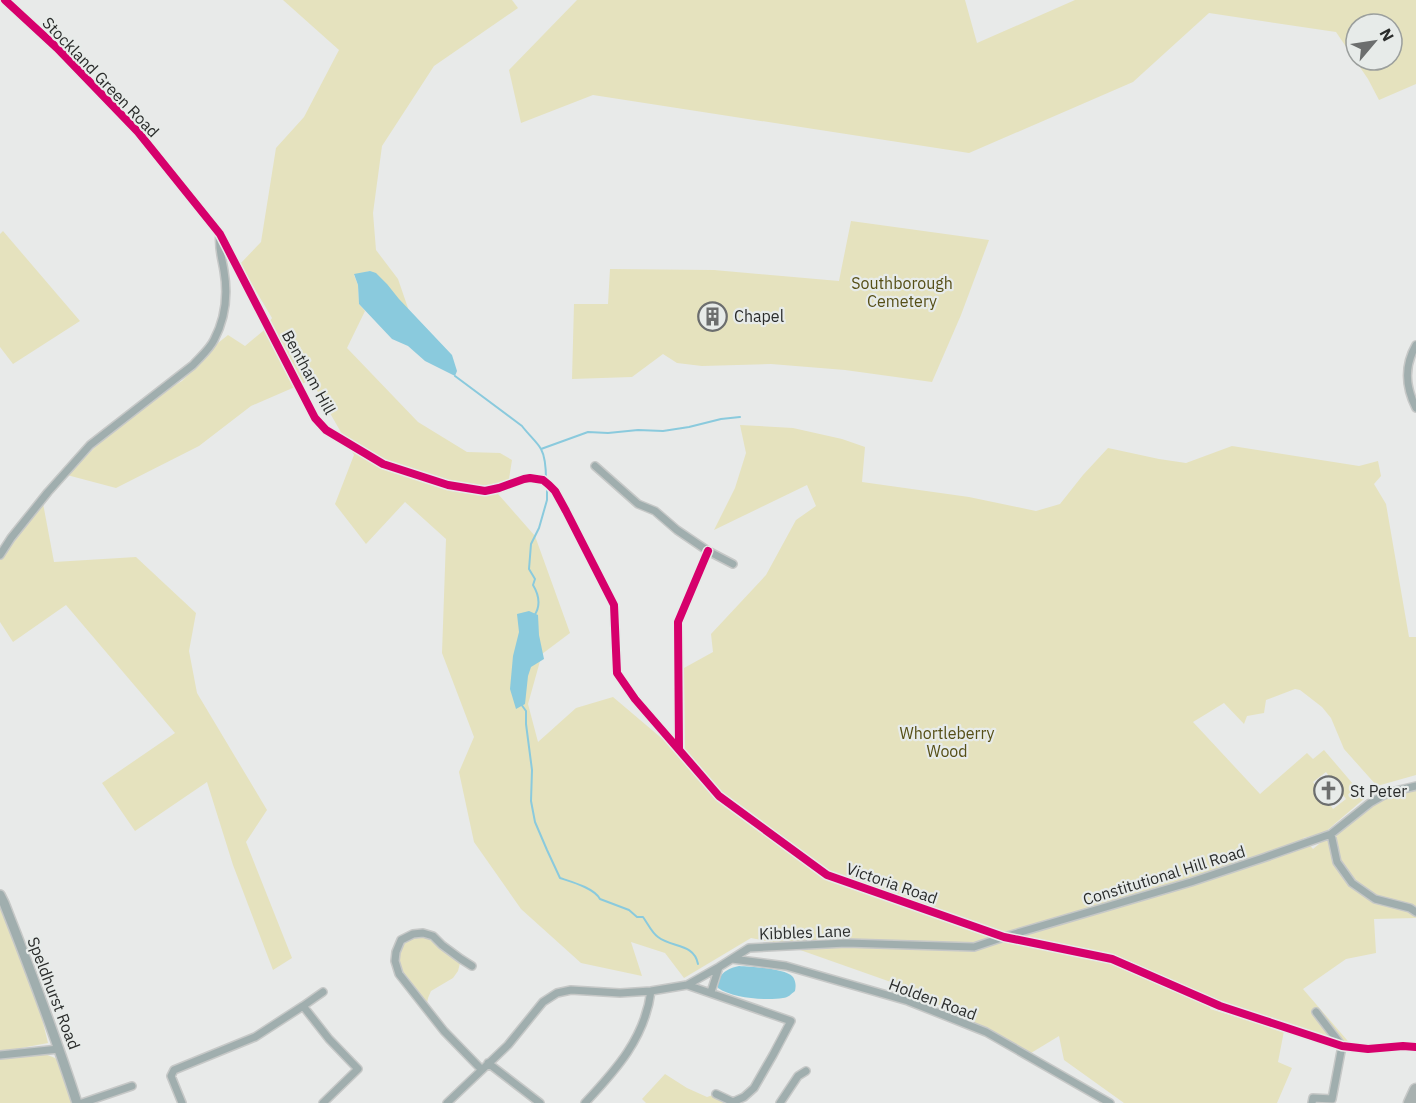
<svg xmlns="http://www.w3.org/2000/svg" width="1416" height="1103" font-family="'IBM Plex Sans',sans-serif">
  <rect width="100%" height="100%" fill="#e8eae9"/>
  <!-- green -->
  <path fill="#e5e2be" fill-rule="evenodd" d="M283 0H512L518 8 434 66 382 146 373 213 376 250 398 279 409 311 370 271 354 275 358 285 359 304 365 311 347 348 418 422 467 452 500 453 512 460 508 485 498 494 535 536 570 633 542 654 528 704 538 742 576 708 613 697 685 758 684 668 713 652 711 634 766 575 796 520 816 506 807 485 714 530 735 488 746 453 740 425 793 428 842 439 865 447 862 482 969 497 1036 511 1060 504 1083 475 1108 448 1159 459 1186 463 1232 446 1359 466 1378 461 1381 476 1374 484 1386 504 1409 637H1416V775L1377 786 1344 749 1331 718 1322 707 1300 690 1295 689 1266 700 1264 713 1247 716 1244 724 1224 703 1193 722 1260 794 1307 753 1313 759 1324 750 1365 798 1324 833 1303 838 1313 849 1331 834 1337 862 1352 883 1376 899 1416 912V918L1374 919 1376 953 1346 959 1303 989 1353 1047 1212 1001 1210 1009 1284 1031 1278 1062 1292 1068 1277 1103H1124L1064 1060 1059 1036 1031 1053 905 987 786 945 751 938 684 978 665 953 631 942 642 976 581 963 521 909 474 842 459 772 474 737 442 653 446 539 405 502 366 544 335 504 354 455 311 380 251 406 199 446 116 488 67 475 133 410 182 381 218 343 228 335 245 346 263 331 272 318 240 264 261 242 276 148 304 117 339 50ZM1326 772 1346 799 1333 809 1313 782Z
    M577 0H965L977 43 1075 0H1416V84L1379 100 1368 79 1336 32 1209 13 1133 82 969 153 593 95 521 123 509 70ZM1356 24H1392V60H1356Z
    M851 221 989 240 961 315 932 382 845 370 771 364 702 366 677 363 663 354 632 377 572 379 574 304H608L610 269 714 270 839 281Z
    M3 231 80 321 13 364 0 347V234Z
    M42 498 54 562 136 557 196 613 189 651 197 693 267 810 246 842 292 958 273 970 233 865 207 782 135 831 102 783 175 733 66 605 13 642 0 622V551Z
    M1416 788V911L1407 905 1377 895 1361 887 1354 881 1337 857 1334 843 1337 834 1368 808 1390 795Z
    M0 907 38 1002 48 1043 0 1052Z
    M423 933 461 959 458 971 453 978 431 991 428 998 426 1009 399 974 396 952 401 940Z
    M45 1054 55 1058 62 1065 72 1103H0V1058Z
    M665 1074 687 1088 707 1097 716 1094 730 1103H646L642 1099Z"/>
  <!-- water -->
  <path fill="#8acadd" d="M370 271 376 273 387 284 399 299 452 355 457 371 455 376 425 361 408 346 392 339 359 304 358 285 354 274Z
    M529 611 538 615 539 635 544 659 531 667 528 676 525 704 516 709 510 689 513 656 519 632 517 614Z
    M739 966C751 967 785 968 793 977 796 982 796 986 795 991 791 994 788 998 783 998 766 1001 732 998 718 988 717 974 728 968 739 966Z"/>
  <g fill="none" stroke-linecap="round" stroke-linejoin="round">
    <!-- stream -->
    <path stroke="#8acadd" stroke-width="2" d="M455 376 522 426C527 433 538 443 541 449 546 458 546 471 546 480
      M541 449 588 432 608 433 638 430 663 431 689 427 721 419 740 417
      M534 616C541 606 539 595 533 585L535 579 529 569 531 544 539 528 547 500V486
      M521 704 526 711V724L532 770 531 801 535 822 547 850 560 878C572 882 594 888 600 899L629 910 637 917H643C648 924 652 933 658 937 672 948 694 943 698 964"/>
    <defs>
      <path id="minor" d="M5 0 57 48 138 132 220 234 315 418 326 430 383 464 448 485 485 491 499 488 524 479 530 478 543 480 549 485 555 491 566 511 614 605 617 673 635 699 719 796 827 875 1004 937 1112 959 1220 1006 1342 1046 1368 1049 1403 1046 1416 1047
        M1416 345C1404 366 1405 386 1416 408
        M595 466 638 504 655 511 677 530 708 551 733 564
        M0 555 11 538 48 492 90 445 193 365C200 357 209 350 214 340 225 319 228 294 224 271 222 258 218 247 220 234
        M679 749 678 622 708 551
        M1331 834 1337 862 1352 883 1375 899 1410 908 1416 912
        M732 959 786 966 908 1001 986 1032 1110 1103
        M472 966 461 959 442 945 433 936 423 933 413 934 401 940 396 952 395 961 399 974 444 1031 481 1069
        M687 985 791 1021 773 1055 754 1088 744 1097 733 1102 716 1094
        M711 992 719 967
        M303 1006 323 992
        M0 1055 59 1049
        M488 1063 540 1103
        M82 1103 132 1086
        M182 1103 171 1076 174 1070 255 1037 303 1006 329 1039 358 1069 323 1103
        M447 1103 508 1045 543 1002 557 993 571 990 620 993 651 991 687 985 719 967 749 948 846 943 974 947 1004 937 1191 882 1263 858 1331 834 1370 803 1384 795 1395 791 1416 786
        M585 1103C616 1070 645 1038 651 991
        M780 1103 798 1076 806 1071
        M1312 1103 1313 1098 1332 1099 1342 1046 1316 1012"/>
      <path id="tertiary" d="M0 895 4 903C30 969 55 1035 77 1103"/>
      <path id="trunk" d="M1410 1103 1416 1090"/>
    </defs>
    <!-- minor casing -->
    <use href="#minor" stroke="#c6c8c7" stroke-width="10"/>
    <!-- tertiary casing -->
    <use href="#tertiary" stroke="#c6c8c7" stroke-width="12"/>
    <!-- trunk casing -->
    <use href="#trunk" stroke="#c6c8c7" stroke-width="15"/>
    <!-- minor -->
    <use href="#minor" stroke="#a0aeae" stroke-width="7"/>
    <!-- tertiary -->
    <use href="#tertiary" stroke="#a0aeae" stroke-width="9"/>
    <!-- trunk -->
    <use href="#trunk" stroke="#a8b1b0" stroke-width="12"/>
    <defs>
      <path id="cycleway" d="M5 0 57 48 138 132 220 234 315 418 326 430 383 464 448 485 485 491 499 488 524 479 530 478 543 480 549 485 555 491 566 511 614 605 617 673 635 699 719 796 827 875 1004 937 1112 959 1220 1006 1342 1046 1368 1049 1403 1046 1416 1047
        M679 749 678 622 708 551"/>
    </defs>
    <!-- cycleway casing -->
    <use href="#cycleway" stroke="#e7ebe9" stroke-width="11"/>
    <!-- cycleway -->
    <use href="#cycleway" stroke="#d6006c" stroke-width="8"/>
  </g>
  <!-- icons -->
  <defs>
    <symbol id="building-ring" viewBox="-11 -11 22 22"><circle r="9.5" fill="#e7ebe9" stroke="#6c6e6e" stroke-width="1.5"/><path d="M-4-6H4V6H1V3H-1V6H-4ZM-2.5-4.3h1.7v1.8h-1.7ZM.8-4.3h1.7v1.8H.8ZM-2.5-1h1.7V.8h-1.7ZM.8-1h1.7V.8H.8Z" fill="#6c6e6e"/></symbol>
    <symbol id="church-ring" viewBox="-11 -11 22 22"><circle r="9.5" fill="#e7ebe9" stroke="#6c6e6e" stroke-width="1.5"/><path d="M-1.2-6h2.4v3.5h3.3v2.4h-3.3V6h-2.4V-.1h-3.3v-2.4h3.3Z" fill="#6c6e6e"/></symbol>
  </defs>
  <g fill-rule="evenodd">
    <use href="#building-ring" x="696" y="300" width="33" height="33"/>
    <use href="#church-ring" x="1312" y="774" width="33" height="33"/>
  </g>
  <g text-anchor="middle" stroke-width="4.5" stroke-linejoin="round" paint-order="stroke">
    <!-- street labels -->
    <g font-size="16" fill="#2a2c2b" stroke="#e7ebe9">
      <text transform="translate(101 77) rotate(46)" y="6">Stockland Green Road</text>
      <text transform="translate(309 372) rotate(61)" y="6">Bentham Hill</text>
      <text transform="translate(1164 875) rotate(-17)" y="6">Constitutional Hill Road</text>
      <text transform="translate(892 883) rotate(19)" y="6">Victoria Road</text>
      <text transform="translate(805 932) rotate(-2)" y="6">Kibbles Lane</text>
      <text transform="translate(54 993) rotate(69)" y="6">Speldhurst Road</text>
      <text transform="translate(933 999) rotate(20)" y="6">Holden Road</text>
    </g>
    <!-- park labels -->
    <g font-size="16" fill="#564f17" stroke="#e7ebe9">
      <text x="902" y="289">Southborough<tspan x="902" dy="18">Cemetery</tspan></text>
      <text x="947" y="739">Whortleberry<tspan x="947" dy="18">Wood</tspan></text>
    </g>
    <!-- poi labels -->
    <g font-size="16" fill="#2a2c2b" stroke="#e7ebe9" text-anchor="start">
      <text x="734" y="322">Chapel</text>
      <text x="1350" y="797">St Peter</text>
    </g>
  </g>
  <!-- north arrow -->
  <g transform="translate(1374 42) rotate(61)"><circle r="28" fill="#e7ebe9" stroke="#9b9f9d" stroke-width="1.5"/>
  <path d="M0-4.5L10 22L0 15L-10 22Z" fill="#6c6e6e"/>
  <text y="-9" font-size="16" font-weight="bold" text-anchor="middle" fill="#2a2c2b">N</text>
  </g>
</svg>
